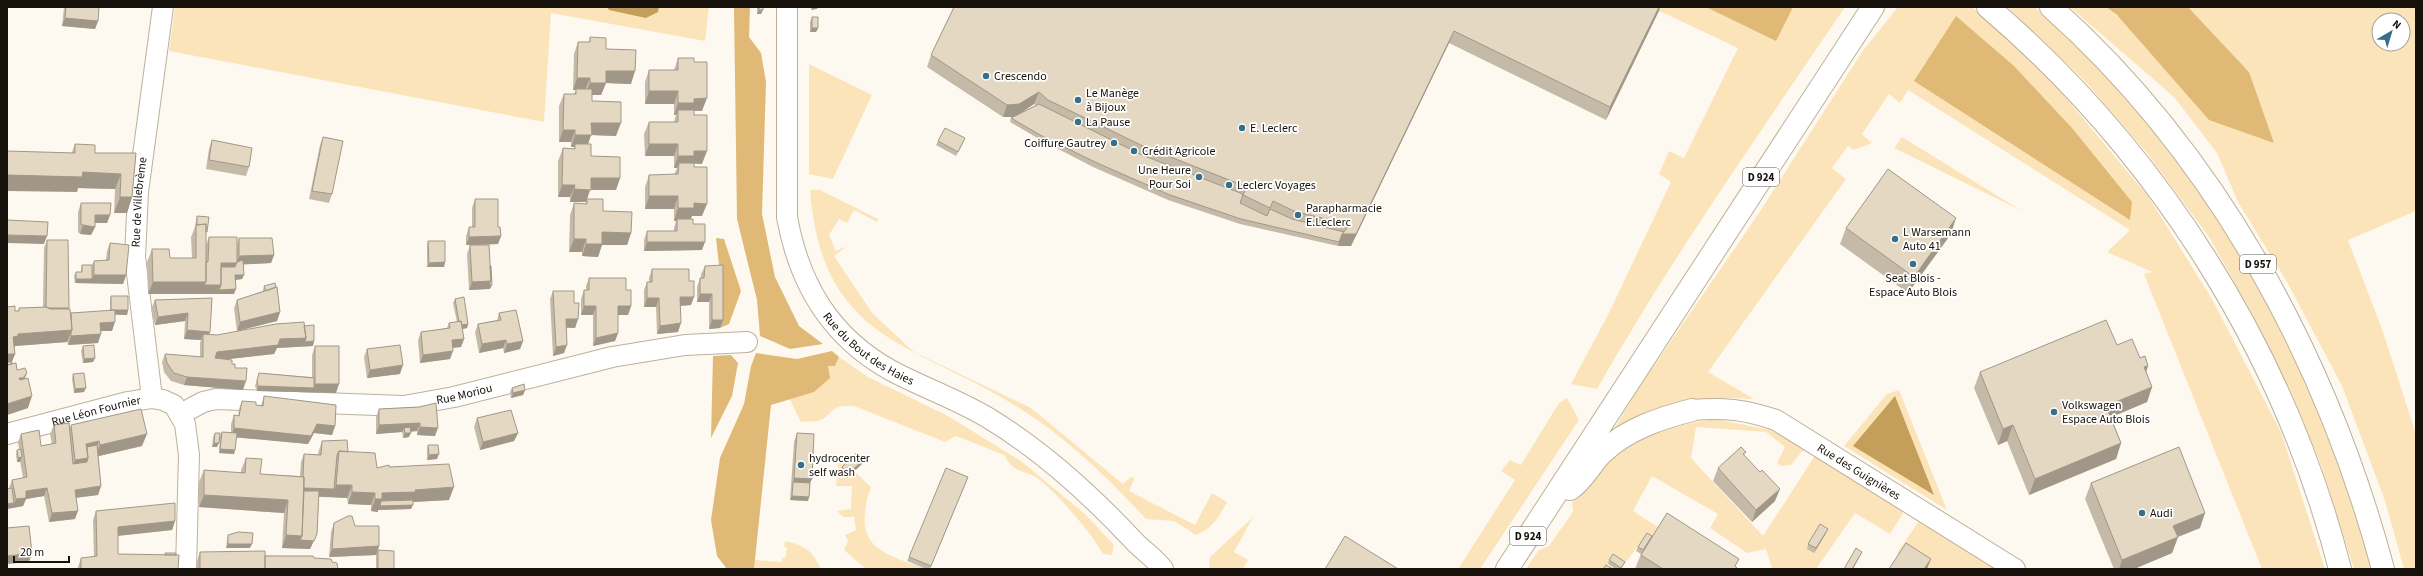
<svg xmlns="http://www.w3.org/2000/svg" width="2423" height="576" font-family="'Source Sans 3',sans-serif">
  <rect width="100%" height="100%" fill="#fef9f0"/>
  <!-- green -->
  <path fill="#fce4ba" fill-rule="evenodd" d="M175 7H709L705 41 551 13 544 122 169 51Z
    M1651 7H1845C1760 133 1672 257 1597 389L1571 384 1608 315 1671 182 1659 174 1669 151 1684 158 1738 48Z
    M1898 7H1972L1982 15 2055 85 2148 196 2212 299 2281 432 2325 569H2262L2144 274 2152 272 2107 252 2130 230 1908 90 1900 103 1889 94 1862 134 1872 143 1854 150 1848 146 1832 168 1846 179 1708 372 1754 399 1725 398 1691 402 1606 442 1640 386 1759 213 1862 52Z
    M2007 7H2035C2080 48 2125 92 2162 140 2218 211 2266 292 2305 373 2334 434 2353 504 2372 569H2354L2321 465 2290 391 2253 315 2209 237 2147 153 2083 79Z
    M2070 7H2106L2273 143 2249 72 2188 7H2416V211L2348 240 2383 332 2416 434V569H2404L2385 501 2342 386 2287 282 2238 202 2217 153 2174 97ZM2379 20H2403V44H2379Z
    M809 64 872 95 833 179 809 174Z
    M1902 137 2022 211 1894 148Z
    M810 190H820L878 219 877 222 854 210 847 223 839 219 829 235 836 251 847 246 834 256 873 314 914 352 1031 408 1123 484 1131 477 1135 478 1129 491 1195 525 1212 493 1227 502C1219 517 1212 529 1196 535L1174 521 1146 519C1108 478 1067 438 1019 408 913 341 822 343 810 190Z
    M839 357 868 377 948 416 1021 461 1085 514 1114 545 1112 555 1103 554C1091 532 1060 497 1041 481 1025 468 1015 476 1004 455L956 436 945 442 854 406C827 404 834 417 817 421 812 422 806 421 801 422L789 398 814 392 828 366H835Z
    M1899 390 1947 510 1844 446 1887 394Z
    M1567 398 1579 420 1480 569H1458L1515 480 1501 471 1510 460 1521 465 1559 403Z
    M1715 419 1771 430 1804 449 1791 465 1781 466 1777 463 1785 447 1766 432 1696 427 1691 458 1763 536 1816 454 1901 506 1903 513 1890 534 1855 513 1816 569H1772L1766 549 1747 553 1710 528 1718 514 1652 476 1633 511 1661 529 1653 542 1645 537 1623 566 1612 559 1604 569H1526L1539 550 1549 546 1573 512 1572 503C1584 489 1596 471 1611 459 1642 435 1676 424 1715 419Z
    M842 461 847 464 840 471 847 478 854 471 871 487C867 496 866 504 865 514 860 552 898 558 926 569H866L844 550 848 541 845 535 856 530 854 517H843L837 511 851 509 852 486H836L838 463Z
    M1253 517 1234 552 1248 560 1243 569H1209L1210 557Z
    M1919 521 1927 523 2000 569H1922L1897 553Z
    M785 541C807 547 811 549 821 569H754L755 560 782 562V558H785L787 548 784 547Z"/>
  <!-- forest -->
  <path fill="#dfb975" d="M734 7H750L749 37 761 53 766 82 762 214 775 277 799 326 823 344 790 349 760 336 757 300 737 219Z
    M1706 7H1793L1776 41Z
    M2106 7H2188L2249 72 2274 143 2209 120 2117 15Z
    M1956 16 2014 66 2072 128 2132 202 2130 220 1914 81Z
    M716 238 724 239 741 291 729 324 720 328V274Z
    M832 351 839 357 835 366H828L830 378 814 392 771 405 754 569H727L717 556 711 520 720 458 744 404 751 366 756 353 797 359Z
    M731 355 738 363 732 396 711 438 713 356Z"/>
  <!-- water -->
  <path fill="#c49f5b" d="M607 7H659L658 12 646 18 609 10Z
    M1895 396 1934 495 1853 446Z"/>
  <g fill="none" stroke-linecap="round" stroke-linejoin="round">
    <defs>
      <g id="minor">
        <path id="s1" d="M787 7V217C799 284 830 337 892 371 924 388 959 400 990 419 1044 452 1089 493 1133 540 1142 550 1155 558 1163 569"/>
        <path id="s2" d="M152 398 135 257 138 192 163 7"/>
        <path id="s3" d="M1692 410C1725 407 1746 410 1776 420L2015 569"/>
        <path id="s4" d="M181 414 203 402 216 399 404 406 454 397 612 357 685 345 747 342"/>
        <path id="s5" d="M7 434 128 402 152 398 163 400 174 405 185 424 189 455 186 569"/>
      </g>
      <path id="major" d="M1988 7C2159 153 2284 351 2340 569
        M2051 7C2216 154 2326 357 2383 569
        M1570 489C1584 480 1591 463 1603 452 1627 429 1661 418 1692 410
        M1507 569 1873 7"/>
    </defs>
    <!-- minor casing -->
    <use href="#minor" stroke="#bdb09b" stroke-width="22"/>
    <!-- major casing -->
    <use href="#major" stroke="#bdb09b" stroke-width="24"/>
    <!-- minor -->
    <use href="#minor" stroke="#fff" stroke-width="20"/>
    <!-- major -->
    <use href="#major" stroke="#fff" stroke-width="22"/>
  </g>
  <!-- wall -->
  <path fill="#c5baa7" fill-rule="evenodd" d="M64 7H99L98 21 95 29 62 26Z
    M757 7H763L761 14H757Z
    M954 7H1660L1606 120 1449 43 1351 246H1338L1240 224 1168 200 1093 167 1039 139 1010 122 1011 118 1013 117H1003L927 67 931 55ZM1034 104 1036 105 1022 112Z
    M812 17 818 28 816 32H810V22Z
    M590 37 606 49 631 84 606 83 601 95H592V101L616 136 591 135 588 144 591 156 620 178 616 190H590L587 199 631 233 627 245H602L598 257 582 256V252H569L570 215 574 203 585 204 586 202H570V197H558V161L563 148 574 149V147H571V142H559V106L564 94H574L576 90H573L574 54 578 42H589Z
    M678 58 694 62 702 111H694V115L702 164 694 163V167L702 216H692L690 219 693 224 702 250 644 251V240L647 231H674V228L676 221H674V209H645V187L649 175H674L677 168H674V156H645L644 134 649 122H674L676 115H674V104H645V82L649 70H674Z
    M323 137 332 194 329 203 309 199 320 145Z
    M212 140 249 167 246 176 206 169 209 149Z
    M938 141 963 143 956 156 936 145Z
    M75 144 95 153H136L132 197 127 213H114L115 189 78 188 77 192 72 152Z
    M475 199 498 227 501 236 498 244 478 245H489L490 289 469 290 467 254 470 245H466V236L469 227H472V208Z
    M81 203 110 215 107 223H95V227L91 235 80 234 78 232V212Z
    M197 216 206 237V245L209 237 237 244 239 238 274 255 271 263 244 264 242 279 235 280 234 294H148L147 262 152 249 170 258H192L191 237 195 227 196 220Z
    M1846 228 1951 234 1908 293 1840 244Z
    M47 240 68 309 71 313 110 311V300L111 296 128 310 127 315H115L112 331H101L98 343 68 345 67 341V342L15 346 14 349 15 354 12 362V364L17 370 27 373 24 379 28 408 7 415V307L15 311H18L19 308 43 307 44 248Z
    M428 241 445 262 444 267H427V246Z
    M110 243 126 275 123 284 75 283 74 276 76 272H81V269L82 265H92L94 261 106 260 107 251Z
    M705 266 723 320 720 328 709 329V302H697V287L700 278H701V274Z
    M652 269 689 281 691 305 681 306 678 332 657 334 656 307H644V290L647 282H649V278Z
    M589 278 626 290 631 306 628 315H618V333L615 341 593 346V315H581V299L584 290H586V286Z
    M264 286 280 312 277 321 237 331 234 308 237 300 263 291V290Z
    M553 291 574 303 578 319 575 328H566L564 353 553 356 550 299Z
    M212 298 208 335H217L304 326 314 341 313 346 277 348 274 354 226 359 232 364 235 368 243 390 184 385 171 381 164 372 162 362 165 354 200 357V343L201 340 184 339 185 321 155 325 151 309 155 300Z
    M455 299 468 324 467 328 462 329 464 339 461 347 453 348 450 359 420 363 418 340 421 332 447 328 449 323 457 322 453 303Z
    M499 313 523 341 520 349 504 353 503 348 479 353 475 332 478 324 497 320Z
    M2117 345 2140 358 2148 366 2146 372 2152 387 2147 402 2111 417 2121 443 2116 459 2029 495 2007 441 1998 445 1974 388 1980 372Z
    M83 346 95 358 93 362 83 363 81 351Z
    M315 346 336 393 257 391 255 386 259 373 312 377V355Z
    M367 349 400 374 367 378 364 357Z
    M73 374 84 392 74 393 72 379Z
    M512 388 525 390 523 395 511 398 510 392Z
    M264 396 335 426 332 435 314 433 308 444 236 437 235 450 234 454 219 453 220 436 222 432H231V424L234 415 238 416 239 409 242 401 261 406Z
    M419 407 435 436 417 435V431L410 432 409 437 403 438 402 432 376 434V417L379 409Z
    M477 418 518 433 514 441 480 450 474 427Z
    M54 425 70 429 71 425 142 446 98 456 101 486 98 495 76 498 75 519 49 522 44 496 26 499 23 506 7 509 9 488 12 480 23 478 20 461 17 462 16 454 17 450 19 449 18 442 21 434 41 446 52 444 50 434Z
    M215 433 217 447H212L213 437Z
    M797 433 812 479 810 483 808 501 790 500 794 442Z
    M322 441 348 452 377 468 389 467 449 500 413 502 411 509 378 510V512L371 511V505L348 504 347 498 319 497 317 534 310 549 282 548 284 513 199 507V482L204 470 241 473V470L246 458 260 474 300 476 301 462 304 454H318L319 450Z
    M428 445 437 459 427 460V449Z
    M1746 452 1744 455 1775 501 1752 522 1713 481 1718 468Z
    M862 464 847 478 840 471 842 467Z
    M968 477 930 569H926L907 561 909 557Z
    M2091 483 2200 528 2178 537 2172 553 2134 569H2114L2085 499Z
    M96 511 175 521 172 530 118 536V554L176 555 178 569H78V567L81 558 94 557 93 520Z
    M334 523 355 526 379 546 378 550 394 569H376V555L329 557 331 532Z
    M1828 529 1826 533 1814 553 1807 549 1808 544Z
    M228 535 250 548H226L227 540Z
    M1652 536 1736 567 1738 569H1635L1641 554 1636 551 1638 547Z
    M200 552 314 558 332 562 338 569H197V561Z
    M1609 560 1623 566 1621 569H1615L1608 564Z"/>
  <!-- shaded-wall -->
  <path fill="#a09788" d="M812 7H818L817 9 811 10Z
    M1659 7H1660L1659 11 1606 120 1610 107Z
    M759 10H763L761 14H757Z
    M65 18 98 21 95 29 62 26Z
    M812 28H818L816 32H810Z
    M1454 31 1449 43 1351 246H1338L1342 234H1347Z
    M606 71H635L631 84 606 83 601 95H585L590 83Z
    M577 78H590L585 90H573Z
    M649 91H678L674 104H645Z
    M1039 92 1034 104 1015 117H1003L1007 105Z
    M707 98 702 111 678 110 676 115H674L678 103 694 99Z
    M591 123H621L616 136 591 135 587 147 575 144 574 147H571L575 135Z
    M563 130H575L571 142H559Z
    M649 144H678L674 156H645Z
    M694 151H707L702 164 679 163 677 168H674L678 156Z
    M83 172 121 174 115 189 78 188 77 192 7 191V175Z
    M591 178H620L616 190H590L586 202H570L574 189Z
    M562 185H575L570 197H558Z
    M649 196H678L674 209H645Z
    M120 197H132L127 213H114Z
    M694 203 707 204 702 216H692L690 220 674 221 678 208Z
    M95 215H110L107 223H92Z
    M1956 218 1951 234 1908 293 1914 277Z
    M83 225 95 227 91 235 80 234Z
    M602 232 631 233 627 245H602L598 257 582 256 586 244Z
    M7 235 47 236 44 244 7 243Z
    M501 236 498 244 466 245 469 237Z
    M574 239H586L582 252H569Z
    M647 242H705L702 250 644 251Z
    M274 255 271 263 236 265 239 256Z
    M445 262 444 267H427L429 263Z
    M221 263H237L234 271H220Z
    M94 275H126L123 284 75 283 76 279H92Z
    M235 275H244L242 279 234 280Z
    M491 281 488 289 469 290 472 282Z
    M153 282H206L236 289 234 294H148Z
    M489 285H492L490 289H488Z
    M700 294H712L709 302H697Z
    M680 297H694L691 305 677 306Z
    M647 298H659L656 307H644Z
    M584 306H596L593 315H581Z
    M618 306H631L628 315H615Z
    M46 308H69L66 316Z
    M111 310H128L127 315 110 314Z
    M280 312 277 321 237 331 240 322Z
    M188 313 185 321 155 325 158 317Z
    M566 319H578L575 328 563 327Z
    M712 320H723L720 328 709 329Z
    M115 322 112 331H97L100 323Z
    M681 323 678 332 657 334 660 326Z
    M468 324 467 328 458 330 459 326Z
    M72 330 67 342 15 346 14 349 13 337 18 334Z
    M187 330 210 332 207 340 203 334 201 340 184 339Z
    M618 333 615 341 593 346 596 338Z
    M101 334 98 343 68 345 71 336Z
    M306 338 314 341 313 346 277 348 274 354 213 361 217 352 280 339Z
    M464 339 461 347 449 348 452 340Z
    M506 340 503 348 479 353 482 344Z
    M523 341 520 349 504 353 507 344Z
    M567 345 564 353 553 356 556 347Z
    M453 351 450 359 420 363 423 355Z
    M7 354H15L10 366H7Z
    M95 358 93 362 83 363 84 359Z
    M403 365 400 374 367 378 370 370Z
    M2148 366 2143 381 2144 367Z
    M27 373 22 385 14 378Z
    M187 377 246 381 243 390 184 385Z
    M315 384H339L336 393 257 391 258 386 314 388Z
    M2152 387 2147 402 2100 422 2106 406Z
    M86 388 84 392 74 393 75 389Z
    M525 390 523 395 511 398 513 393Z
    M32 396 28 408 7 415V404Z
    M420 423 417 431 404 432V428L402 432 376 434 379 425Z
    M317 424 335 426 332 435 314 433 308 444 231 437 234 428Z
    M2013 425 2007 441 1998 445 2003 429Z
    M420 427 438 428 435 436 417 435Z
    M405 433H411L409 437 403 438Z
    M518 433 514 441 480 450 483 442Z
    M147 434 142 446 95 457 100 445Z
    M99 441 94 453 86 455V444Z
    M214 443H219L217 447H212Z
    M2121 443 2116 459 2029 495 2035 479Z
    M220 449 235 450 234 454 219 453Z
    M439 454 437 459 427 460 429 455Z
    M22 457 20 462H17L18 458Z
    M88 458 83 471 70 473 75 460Z
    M863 460 862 464 847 478 848 474Z
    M794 478 812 479 808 487 793 482Z
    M336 485H352L347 498 331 497Z
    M101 486 98 495 72 498 75 490Z
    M454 487 449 500 412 502 413 505 411 509 378 510V512L371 511 375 499 382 493 415 490Z
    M47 488 44 496 26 499 23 506 7 509V504L14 503 16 499 26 491Z
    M303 488 334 489 331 497 303 496Z
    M1780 489 1775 501 1752 522 1756 510Z
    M352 492 375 493 371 505 348 504Z
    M204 495 288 500 284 513 199 507Z
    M792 496 809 497 808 501 790 500Z
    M78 511 75 519 49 522 52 513Z
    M2205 513 2200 528 2167 541 2173 526Z
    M175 521 172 530 115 536 118 527Z
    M1828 529 1826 533 1814 553 1816 548Z
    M317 534 310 549 282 548 286 535Z
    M2178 537 2172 553 2134 569H2119L2122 560Z
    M228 544H252L250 548H226Z
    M379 546 376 555 329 557 332 549Z
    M1862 552 1860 556 1853 569H1852Z
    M32 553 29 562 7 564V556Z
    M1931 559 1927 569H1924Z"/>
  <!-- building -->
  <path fill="#e5d8c2" stroke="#a09788" d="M66 7H99L98 21 65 18Z
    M759 7H763V10H759Z
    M954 7H1659L1610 107 1454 31 1356 234H1342L1350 225 1294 211 1273 201 1270 208 1243 195 1247 187 1145 147 1048 100 1039 92 1019 104 1007 105 931 55Z
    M812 17H818V28H812Z
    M590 37 606 38V49L636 50 635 71H606V83H590V78H577L578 42H590Z
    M678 58H694V62H707V98L694 99V103H678V91H649V70H678Z
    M576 89H592V101L621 102V123H591L592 135H575V130H563L564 94H576Z
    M1039 104 1142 155 1243 194 1240 203 1267 216 1270 209 1292 219 1344 232 1342 234 1339 242 1241 219 1170 195 1095 162 1040 135 1011 118Z
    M678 110H694V115H707V151H694V156H678V144H649V122H678Z
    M945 128 965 138 958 152 938 141Z
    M323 137 343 141 332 194 312 191Z
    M212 140 252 148 249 167 209 160Z
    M75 144 95 145V153H136L132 197H120L121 174 83 172 82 177 7 175V151L75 153Z
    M575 144H591V156L620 157V178H591V190L574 189 575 185H562L563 148 575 149Z
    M679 163H694V167H707V204L694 203V208H678V196H649V175L678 174Z
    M1888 169 1956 218 1914 277 1846 228Z
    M475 199H498V227H500L501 236 469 237V227H475Z
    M587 199H603V211L632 212 631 233 602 232V244H586V239H574V203L587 204Z
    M81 203H111L110 215H95V227L83 225 81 224Z
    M197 216 209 217 207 232H206V224L197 225Z
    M677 219H693V224H705V242H647V231H677Z
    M7 220 48 222 47 236 7 235Z
    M206 224V282H153L152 249H169L170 258H196V225Z
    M209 237H237V263H221V285H204L206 282V262H208Z
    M239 238H272L274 255 239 256Z
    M47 240H68L69 308H48L46 307Z
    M428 241H445V262L429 263Z
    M110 243 129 245 126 275H94V261L109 260Z
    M470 245H489L491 281 472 282Z
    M243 260 244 275H235L236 289 219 290 221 285V267H235L237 262Z
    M82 265H92V279H76V272H82Z
    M723 265V320H712V294H700V278H704L705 266Z
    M490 266H491L492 285H489L491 281Z
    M652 269H689V281H694V297H680L681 323 660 326 659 298H647V282H652Z
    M589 278H626V290H631V306H618V333L596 338V306H584V290H589Z
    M275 283 276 287 266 291 264 286Z
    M277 287 280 312 240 322 237 300Z
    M553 291H574V303H579L578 319H566L567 345 556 347Z
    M111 296H128V310H111Z
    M464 297 468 324 462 325 461 321 459 322 455 299Z
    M212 298 210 332 187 330 188 313 158 317 155 300Z
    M15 306V311H19V308L47 307 50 309H70L72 330 18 334V336L13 337 15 354H7V307Z
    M115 310V322L100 323 101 334 71 336V333L72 330 71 313Z
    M516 310 523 341 507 344 506 340 482 344 478 324 501 320 499 313Z
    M2106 320 2117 345 2132 339 2140 358 2145 356 2148 366 2144 367 2152 387 2106 406 2121 443 2035 479 2013 425 2003 429 1980 372Z
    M461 321 464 339 452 340 453 351 423 355 421 332 450 328 449 323Z
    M304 322 306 338 280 339 278 345 217 352 215 358 232 360V364H235V368H247L246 381 187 377 174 373 167 363 165 354 203 357V334L217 335 276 324Z
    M314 325V341L305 342 306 338 304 326Z
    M94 345 95 358 84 359 83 346Z
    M400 345 403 365 370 370 367 349Z
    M315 346H339V384H315Z
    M7 362H12V364L7 365Z
    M16 363 17 370 25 368 27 373 23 378H19L20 380 28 378 32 396 7 404V365Z
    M84 373 86 388 75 389 73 374Z
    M259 373 314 378V388L258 386 257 381Z
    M524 384 525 390 513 393 512 388Z
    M264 396 336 405 335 426 317 424 311 436 234 428V415L239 416 242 401 256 402V405L263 406Z
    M436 403 438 428 420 427V423L379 425V409L419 407Z
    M141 409 147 434 100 445 99 441 86 444 88 458 75 460 71 425Z
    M511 410 518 433 483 442 477 418Z
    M69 423 73 464 87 462 88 458 87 447 97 445 101 486 75 490 78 511 52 513 47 488 26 491V498L16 499 12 480 27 477 21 434 39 430 41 446 56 443 54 425Z
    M410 427 411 433H405L404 428Z
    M222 432 237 433 235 450 220 449Z
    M215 433H220L219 443H214Z
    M797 433 814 434 812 479 794 478Z
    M347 440 348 452 339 451 337 455 334 489 304 488V477L303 476 304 454 321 455 322 441Z
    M428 445H438L439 454 429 455Z
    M1741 447 1746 452 1743 454 1760 472 1762 470 1780 489 1756 510 1718 468Z
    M2179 447 2205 513 2173 526 2178 537 2122 560 2091 483Z
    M21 449 22 457 18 458 17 450Z
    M339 451 375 453 377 468 389 465V467L449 464 454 487 415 490 416 492 382 493V499H375V493L352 492V485H336Z
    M856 453 863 460 848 474 842 467Z
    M246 458 262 459 260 474 304 477 302 536 286 535 288 500 204 495V470L245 473Z
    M946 468 968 477 931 566 909 557Z
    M793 482 810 483 809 497 792 496Z
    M12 488 14 503 7 504V489Z
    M304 491H319L317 534 314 541 300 540 302 536Z
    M413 500V505L380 506 381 501Z
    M175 503V521L118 527V554L179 555 178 569H81V558L97 556 96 511Z
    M1667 513 1739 559 1735 566 1738 569H1663L1641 555Z
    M348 516H352L355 526H379V546L332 549 334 523Z
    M1820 524 1828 529 1816 548 1808 544Z
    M29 526 32 553 7 556V528Z
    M238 532 253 533 252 544H228V535Z
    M1647 533 1652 536 1643 550 1638 547Z
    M1345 536 1398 569H1325Z
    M1906 543 1931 559 1924 569H1889Z
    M1856 548 1862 552 1852 569H1844Z
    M378 550 394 551V569H378Z
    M265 551V569H200V552Z
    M165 553H176V555H165Z
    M1613 554 1625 562 1621 568 1609 560Z
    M265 556H313L314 558 331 559 332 562 337 563 338 569H265Z
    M1606 565 1613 569H1603Z"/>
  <!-- markers -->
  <g fill="#376f89" stroke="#fff" stroke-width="1.5">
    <circle cx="986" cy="76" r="4"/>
    <circle cx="1078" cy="100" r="4"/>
    <circle cx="1078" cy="122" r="4"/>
    <circle cx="1242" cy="128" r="4"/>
    <circle cx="1114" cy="143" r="4"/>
    <circle cx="1134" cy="151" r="4"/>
    <circle cx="1199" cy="177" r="4"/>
    <circle cx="1229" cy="185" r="4"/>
    <circle cx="1298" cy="215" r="4"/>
    <circle cx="1895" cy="239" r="4"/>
    <circle cx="1913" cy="264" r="4"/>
    <circle cx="2054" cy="412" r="4"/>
    <circle cx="801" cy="465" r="4"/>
    <circle cx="2142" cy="513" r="4"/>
  </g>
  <g text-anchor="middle" stroke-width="3.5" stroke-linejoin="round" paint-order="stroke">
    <!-- shield labels -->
    <g fill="#fff" stroke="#5c5854" stroke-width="1">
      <rect x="1743" y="168" width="36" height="18" rx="3"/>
      <rect x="2240" y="255" width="36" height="18" rx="3"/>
      <rect x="1510" y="527" width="36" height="18" rx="3"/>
    </g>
    <g font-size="11" font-weight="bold" fill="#16110a">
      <text x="1761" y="181">D 924</text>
      <text x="2258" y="268">D 957</text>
      <text x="1528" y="540">D 924</text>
    </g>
    <!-- poi labels -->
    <g font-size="12" fill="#16110a" stroke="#fff" text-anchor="start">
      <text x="994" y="80">Crescendo</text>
      <text x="1086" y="97">Le Manège<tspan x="1086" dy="14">à Bijoux</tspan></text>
      <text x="1086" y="126">La Pause</text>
      <text x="1250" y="132">E. Leclerc</text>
      <text x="1106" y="147" text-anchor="end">Coiffure Gautrey</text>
      <text x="1142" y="155">Crédit Agricole</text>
      <text x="1191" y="174" text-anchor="end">Une Heure<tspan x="1191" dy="14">Pour Soi</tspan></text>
      <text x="1237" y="189">Leclerc Voyages</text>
      <text x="1306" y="212">Parapharmacie<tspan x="1306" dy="14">E.Leclerc</tspan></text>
      <text x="1903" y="236">L Warsemann<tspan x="1903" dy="14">Auto 41</tspan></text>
      <text x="1913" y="282" text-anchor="middle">Seat Blois -<tspan x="1913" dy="14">Espace Auto Blois</tspan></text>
      <text x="2062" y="409">Volkswagen<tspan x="2062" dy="14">Espace Auto Blois</tspan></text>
      <text x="809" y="462">hydrocenter<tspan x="809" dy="14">self wash</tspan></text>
      <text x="2150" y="517">Audi</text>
    </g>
    <!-- street labels -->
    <g font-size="12" fill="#16110a" stroke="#fff">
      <text dy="4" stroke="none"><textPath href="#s2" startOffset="197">Rue de Villebrème</textPath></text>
      <text dy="4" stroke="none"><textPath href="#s1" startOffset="371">Rue du Bout des Haies</textPath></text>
      <text dy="4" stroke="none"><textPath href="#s4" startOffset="288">Rue Moriou</textPath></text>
      <text dy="4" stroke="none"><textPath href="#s5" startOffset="92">Rue Léon Fournier</textPath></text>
      <text dy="4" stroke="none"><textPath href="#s3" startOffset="183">Rue des Guignières</textPath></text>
    </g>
  </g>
  <!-- border -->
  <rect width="2423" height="576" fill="none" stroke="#16110a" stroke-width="16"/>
  <!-- north arrow -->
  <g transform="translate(2391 32) rotate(38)"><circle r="19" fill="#ffffff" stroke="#a2a09d"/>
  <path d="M0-3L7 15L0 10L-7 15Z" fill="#376f89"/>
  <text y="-6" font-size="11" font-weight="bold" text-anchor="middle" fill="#16110a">N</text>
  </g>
  <!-- scale -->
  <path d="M14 556v6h55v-6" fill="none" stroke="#16110a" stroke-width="2"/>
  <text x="20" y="556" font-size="12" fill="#16110a" stroke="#ffffff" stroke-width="3" paint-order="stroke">20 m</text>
</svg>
